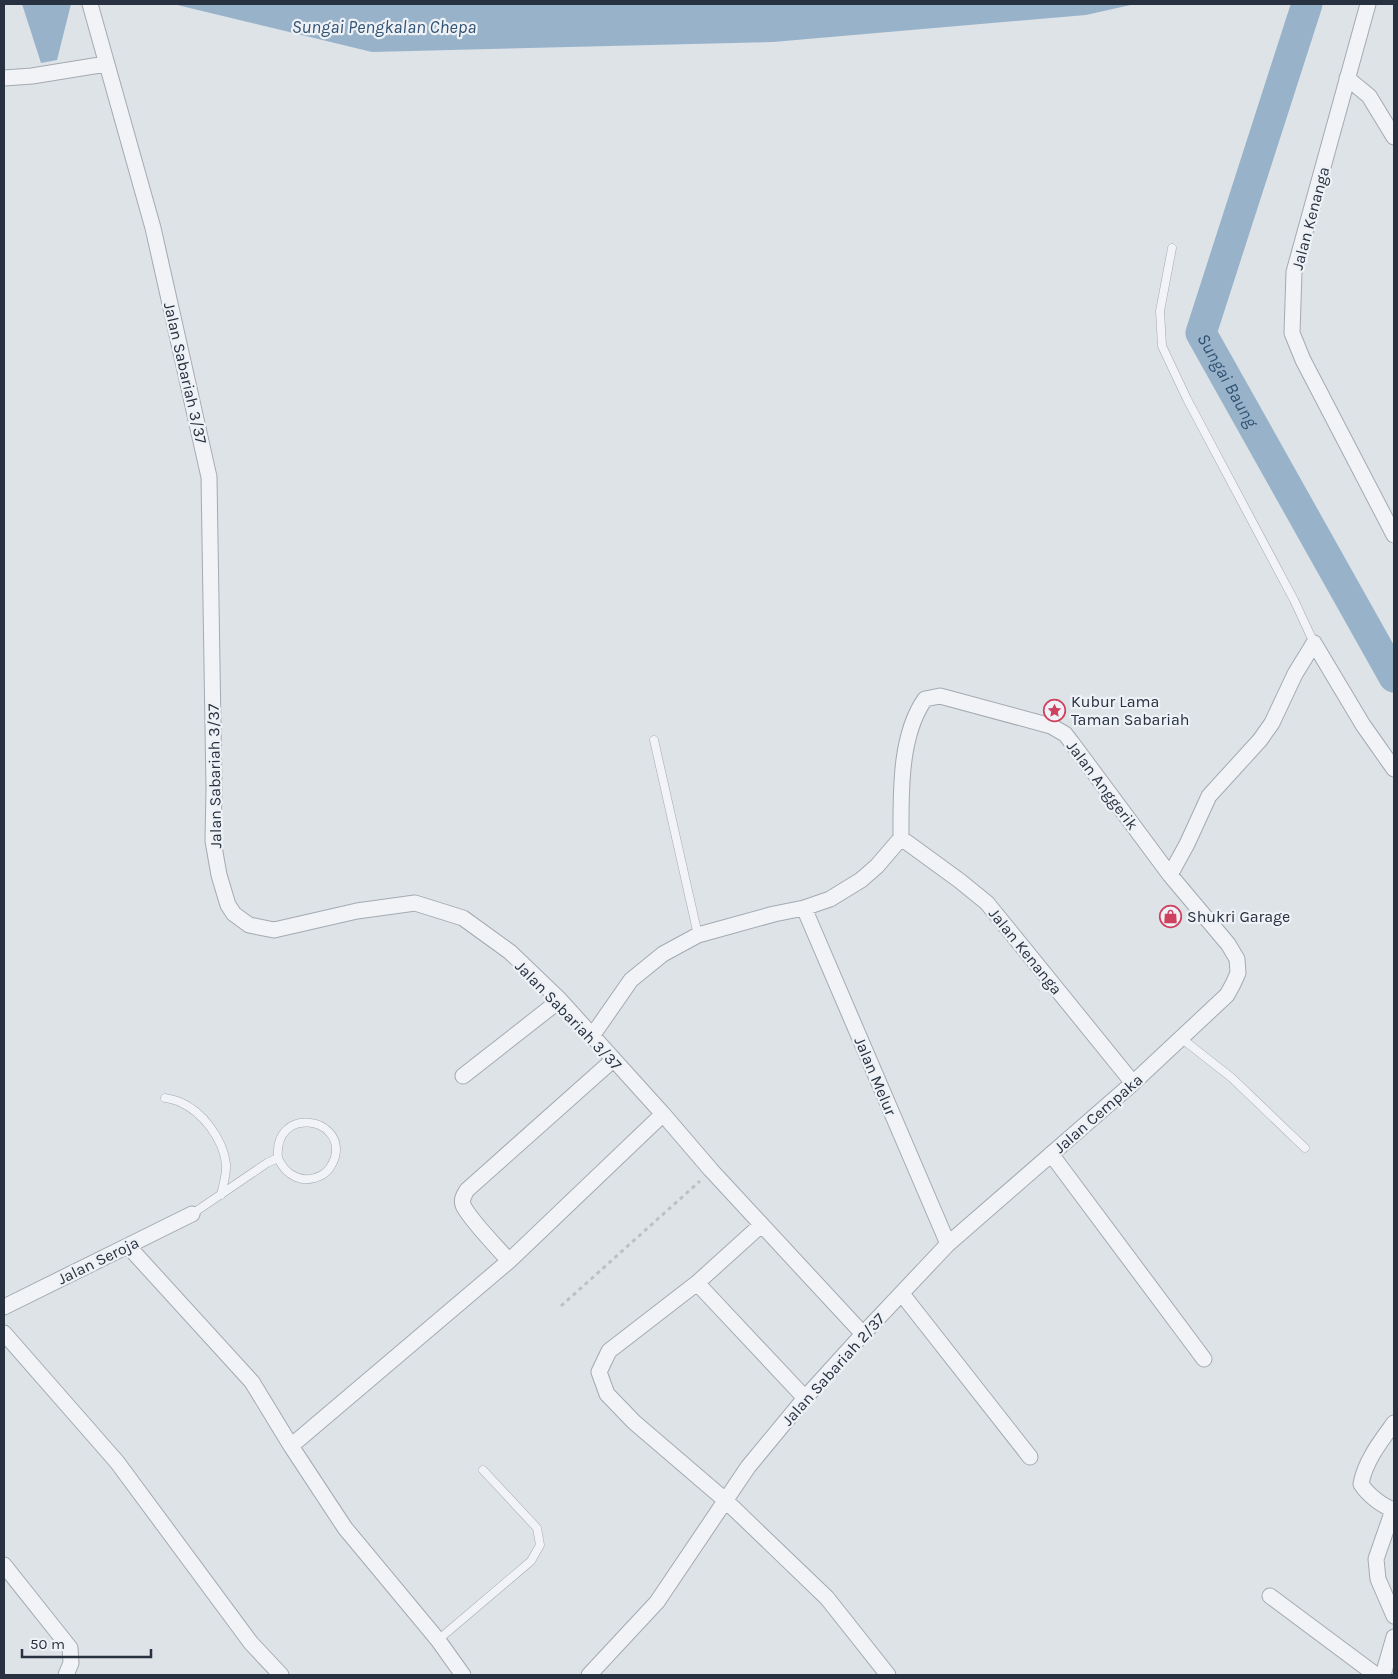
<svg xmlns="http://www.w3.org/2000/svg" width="1398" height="1679" font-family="Karla,sans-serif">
  <rect width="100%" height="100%" fill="#dee3e8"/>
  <!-- water -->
  <path fill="#98b3c9" d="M22 4H71L57 60 41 63Z
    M173 4H1135L1086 15 773 42 372 52Z"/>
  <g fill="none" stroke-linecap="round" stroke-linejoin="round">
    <!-- river -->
    <path stroke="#98b3c9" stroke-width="31" id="s1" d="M1307 4 1201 333 1394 677"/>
    <defs>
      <path id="lane" d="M1172 248 1160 311 1162 346 1187 399 1294 600 1314 643
        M654 740 698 935
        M1181 1038 1232 1078 1305 1148
        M165 1098C170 1099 176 1100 180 1102 203 1112 223 1139 226 1164 227 1173 223 1185 221 1195
        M192 1214 267 1163 278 1158C273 1106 345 1116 335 1157 333 1164 328 1172 322 1175 303 1185 286 1176 278 1158
        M438 1640 531 1561 540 1545 537 1528 483 1470"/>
      <path id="street" d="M90 4 153 228 209 477 214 789 213 841 219 875 228 905 234 914 249 925 274 930 357 911 415 903 463 918 510 952 560 1000 663 1114 711 1170 863 1334
        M1368 4 1294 272 1292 333 1303 360 1394 535
        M4 78 32 76 106 64
        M1347 78 1369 96 1394 137
        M901 838 960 881 987 903 1133 1083
        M1170 875 1187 844 1209 796 1260 740 1272 723 1295 674 1314 643 1363 725 1394 769
        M804 908 948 1244
        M592 1036 631 980 663 954 698 935 774 914 804 908 830 899 861 880 877 866 901 838
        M613 1060 467 1190C464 1195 461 1199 463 1205 469 1219 498 1248 509 1261L663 1114
        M463 1076 560 1000
        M1051 1154 1204 1359
        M761 1225 697 1283 609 1351 599 1372 607 1394 634 1422 725 1500 827 1598 888 1675
        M128 1246 252 1382 291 1446 345 1528 438 1640 463 1675
        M697 1283 805 1398
        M902 1294 1030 1457
        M4 1307 192 1214
        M4 1333 117 1462 251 1643 281 1675
        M1394 1423C1381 1441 1365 1461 1361 1484 1368 1495 1382 1506 1394 1510
        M291 1446 509 1261
        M1393 1510 1376 1559 1378 1579 1394 1616
        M4 1565 70 1648 71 1663 66 1675
        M1270 1596 1376 1675
        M589 1675 657 1602 748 1467 805 1398 863 1334 948 1244 1133 1083 1227 995 1233 984 1238 973 1237 959 1228 944 1170 875 1072 743 1065 734 1051 726 940 696 925 699C899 736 901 794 901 838
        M1383 1675 1394 1637"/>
    </defs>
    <!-- lane casing -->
    <use href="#lane" stroke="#a3aab2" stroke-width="9"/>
    <!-- street casing -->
    <use href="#street" stroke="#a3aab2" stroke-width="17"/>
    <!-- path -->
    <path stroke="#bcc1c6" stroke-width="3" stroke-dasharray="4 4" stroke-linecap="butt" d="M561 1306 700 1181"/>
    <!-- lane -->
    <use href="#lane" stroke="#f1f3f6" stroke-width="8"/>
    <!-- street -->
    <use href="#street" stroke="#f1f3f6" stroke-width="15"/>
  </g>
  <!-- icons -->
  <defs>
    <symbol id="sight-ring" viewBox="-11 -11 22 22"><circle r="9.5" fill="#eef1f6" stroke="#d0405f" stroke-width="1.5"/><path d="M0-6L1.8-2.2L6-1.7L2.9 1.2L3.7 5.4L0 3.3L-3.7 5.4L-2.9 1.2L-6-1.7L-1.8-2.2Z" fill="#d0405f"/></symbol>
    <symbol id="shop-ring" viewBox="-11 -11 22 22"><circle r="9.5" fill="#eef1f6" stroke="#d0405f" stroke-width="1.5"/><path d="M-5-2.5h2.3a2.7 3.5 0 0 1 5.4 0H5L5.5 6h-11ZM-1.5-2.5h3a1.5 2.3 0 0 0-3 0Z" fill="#d0405f"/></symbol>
  </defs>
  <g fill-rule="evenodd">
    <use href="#sight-ring" x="1042" y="698" width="25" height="25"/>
    <use href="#shop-ring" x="1158" y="904" width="25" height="25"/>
  </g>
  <g text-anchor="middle" stroke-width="4.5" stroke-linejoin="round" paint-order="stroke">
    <!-- street labels -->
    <g font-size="16" fill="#27313f" stroke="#eef1f6">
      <text transform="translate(1310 218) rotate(-75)" y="6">Jalan Kenanga</text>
      <text transform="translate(186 373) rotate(77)" y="6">Jalan Sabariah 3/37</text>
      <text transform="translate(214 776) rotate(-91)" y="6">Jalan Sabariah 3/37</text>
      <text transform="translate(1103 785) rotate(53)" y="6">Jalan Anggerik</text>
      <text transform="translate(1026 951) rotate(51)" y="6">Jalan Kenanga</text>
      <text transform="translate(569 1015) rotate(46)" y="6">Jalan Sabariah 3/37</text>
      <text transform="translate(876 1076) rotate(67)" y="6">Jalan Melur</text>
      <text transform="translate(1098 1113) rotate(-41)" y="6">Jalan Cempaka</text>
      <text transform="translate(98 1260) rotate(-26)" y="6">Jalan Seroja</text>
      <text transform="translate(833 1369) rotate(-48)" y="6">Jalan Sabariah 2/37</text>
    </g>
    <!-- poi labels -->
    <g font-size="16" fill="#27313f" stroke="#eef1f6" text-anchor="start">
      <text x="1071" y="707">Kubur Lama<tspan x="1071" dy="18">Taman Sabariah</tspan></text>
      <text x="1187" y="922">Shukri Garage</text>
    </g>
    <!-- water labels -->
    <g font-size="18" font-style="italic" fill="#315373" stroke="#eef1f6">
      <text x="384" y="33">Sungai Pengkalan Chepa</text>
      <text dy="6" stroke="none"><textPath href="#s1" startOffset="400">Sungai Baung</textPath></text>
    </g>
  </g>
  <!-- border -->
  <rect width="1398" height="1679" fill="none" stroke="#27313f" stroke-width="10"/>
  <!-- scale -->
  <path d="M22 1649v8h129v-8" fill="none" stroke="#27313f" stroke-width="2.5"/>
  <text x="30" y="1649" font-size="15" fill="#27313f" stroke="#eef1f6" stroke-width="4" paint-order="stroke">50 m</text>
</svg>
